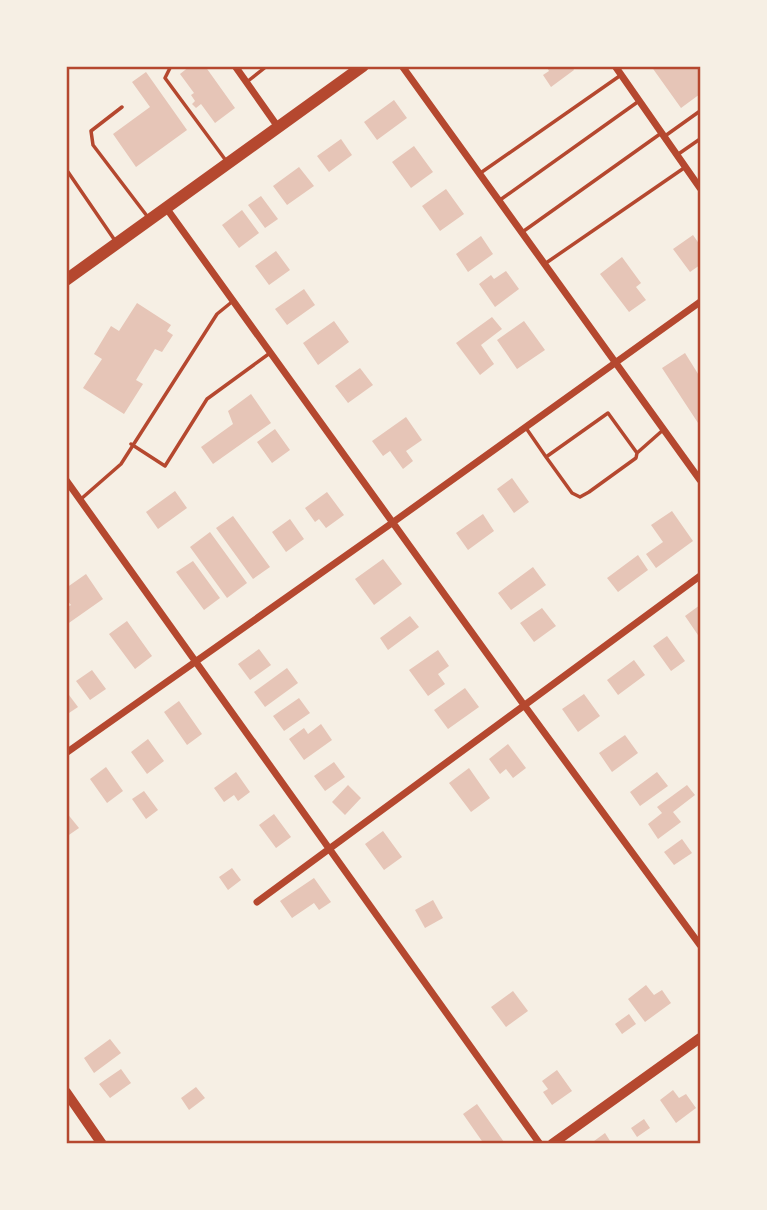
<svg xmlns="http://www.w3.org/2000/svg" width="767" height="1210" font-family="Inter,sans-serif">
  <rect width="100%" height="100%" fill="#f6efe4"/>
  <!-- building -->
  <path fill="#e6c5b7" d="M190 66H205L235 108 215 123 201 104 196 108 192 104 195 101 191 95 194 93 180 74Z
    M546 66H572L574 70 551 87 543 75 549 71Z
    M651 66H700V94L681 108Z
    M146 72 187 130 136 167 113 134 150 107 132 82Z
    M394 100 407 118 377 140 364 122Z
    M341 139 352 155 329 172 317 156Z
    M414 146 433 172 411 188 392 162Z
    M299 167 314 186 287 205 273 186Z
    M446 189 464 214 440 231 422 206Z
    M261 196 278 219 265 228 248 205Z
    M242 210 259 233 239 248 222 225Z
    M693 235 700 245V265L690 272 673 249Z
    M481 236 493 254 468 272 456 254Z
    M276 251 290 270 269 285 255 266Z
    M622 257 641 283 636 287 646 300 629 312 600 274Z
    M506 271 519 289 495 307 479 284 491 275 494 279Z
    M304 289 315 305 287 325 275 309Z
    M137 303 171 325 167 331 173 335 162 352 155 349 136 380 143 384 124 414 83 388 102 359 94 354 111 326 119 331Z
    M492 317 502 329 481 345 494 364 480 375 456 343Z
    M334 321 349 342 318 365 303 343Z
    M524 321 545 350 517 369 497 340Z
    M685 353 700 377V426L662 368Z
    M360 368 373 385 348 403 335 386Z
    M251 394 271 423 213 464 201 447 233 424 228 411Z
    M406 417 422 440 406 451 413 461 403 469 390 451 383 456 372 441Z
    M275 429 290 450 272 463 257 442Z
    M512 478 529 502 514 513 497 489Z
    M175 491 187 508 158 529 146 512Z
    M327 492 344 515 326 528 319 519 315 522 305 508Z
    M672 511 693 541 656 568 646 554 663 542 651 525Z
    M483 514 494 531 468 550 456 533Z
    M233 516 270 567 253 579 216 528Z
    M290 519 304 539 286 552 272 532Z
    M210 532 247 583 227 598 190 547Z
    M638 555 648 570 618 592 607 578Z
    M383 559 402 584 374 605 355 579Z
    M193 561 220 598 204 610 176 572Z
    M533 567 546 585 511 610 498 593Z
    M86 574 103 599 66 625V608L71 605 66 599V588Z
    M700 605V638L685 616Z
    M542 608 556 626 534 642 520 623Z
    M410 616 419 627 388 650 380 638Z
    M127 621 152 656 135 669 109 634Z
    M667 636 685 661 671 671 653 646Z
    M259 649 271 665 250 680 238 664Z
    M438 650 449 666 438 674 445 684 428 696 409 670Z
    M634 660 645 675 618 695 607 680Z
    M287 668 298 683 265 707 254 692Z
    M92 670 106 689 90 700 76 681Z
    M465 688 479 707 448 729 434 710Z
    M66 691 78 707 66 715Z
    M584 694 600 716 578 732 562 709Z
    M299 698 310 713 284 731 273 716Z
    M179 701 202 734 187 745 164 712Z
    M321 724 332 740 304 760 289 739 304 728 308 734Z
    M625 735 638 753 612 772 599 753Z
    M148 739 164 761 147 774 131 752Z
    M508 744 526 768 513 778 506 769 500 774 489 759Z
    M334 762 345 777 325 791 314 776Z
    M106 767 123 791 107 803 90 779Z
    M469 768 490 798 471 812 449 783Z
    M236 772 250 792 238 801 234 795 224 802 214 788Z
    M657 772 668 786 640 806 630 792Z
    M348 785 361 798 345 815 332 802Z
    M687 785 695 795 673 812 681 822 658 839 648 824 662 813 657 807Z
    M144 791 158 810 146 819 132 799Z
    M66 812 79 828 66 837Z
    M274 814 291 837 276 848 259 825Z
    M383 831 402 857 384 870 365 844Z
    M682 839 692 853 674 865 664 852Z
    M232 868 241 880 228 890 219 877Z
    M314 878 331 902 319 910 314 903 292 918 280 901Z
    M433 900 443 918 425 928 415 910Z
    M646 985 654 995 662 990 671 1003 645 1022 628 999Z
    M513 991 528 1011 506 1027 491 1007Z
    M629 1014 636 1024 622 1034 615 1024Z
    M110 1039 121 1053 94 1073 84 1058Z
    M121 1069 131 1083 110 1098 99 1084Z
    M557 1070 572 1091 552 1105 543 1092 548 1089 542 1081Z
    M196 1087 205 1098 189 1110 181 1098Z
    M673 1090 679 1098 686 1094 696 1108 676 1123 660 1100Z
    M477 1104 504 1142 502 1144H484L463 1114Z
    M644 1119 650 1128 637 1137 631 1128Z
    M605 1133 612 1144H590Z"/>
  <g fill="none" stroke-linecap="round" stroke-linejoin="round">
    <!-- service -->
    <path stroke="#b5482f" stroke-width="3.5" d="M171 66 165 78 227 162
      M248 81 267 66
      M122 107 91 131 93 145 147 216
      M665 136 700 111
      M677 155 700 139
      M66 169 116 242
      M479 174 621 75
      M500 200 639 101
      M521 233 660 134
      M546 263 684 168
      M526 428 546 457
      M131 444 165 466 207 399 270 353
      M637 453 608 413 546 457 572 493 580 497 589 492 636 458 637 453 663 430
      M81 499 121 464 217 314 233 301"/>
    <!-- minor -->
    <path stroke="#b5482f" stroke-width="7" d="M235 66 278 127
      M402 66 700 480
      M615 66 700 188
      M167 209 524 705 700 945
      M66 480 540 1144
      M66 753 392 523 700 302
      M257 902 700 576"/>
    <!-- tertiary -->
    <path stroke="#b5482f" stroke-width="10" d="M66 1092 102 1144
      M552 1144 700 1038"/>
    <!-- primary -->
    <path stroke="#b5482f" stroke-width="12" d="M66 280 363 66"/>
  </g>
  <!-- border -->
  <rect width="767" height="1210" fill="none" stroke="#f6efe4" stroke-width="136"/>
  <rect x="68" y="68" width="631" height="1074" fill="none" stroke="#b5482f" stroke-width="2.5"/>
</svg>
